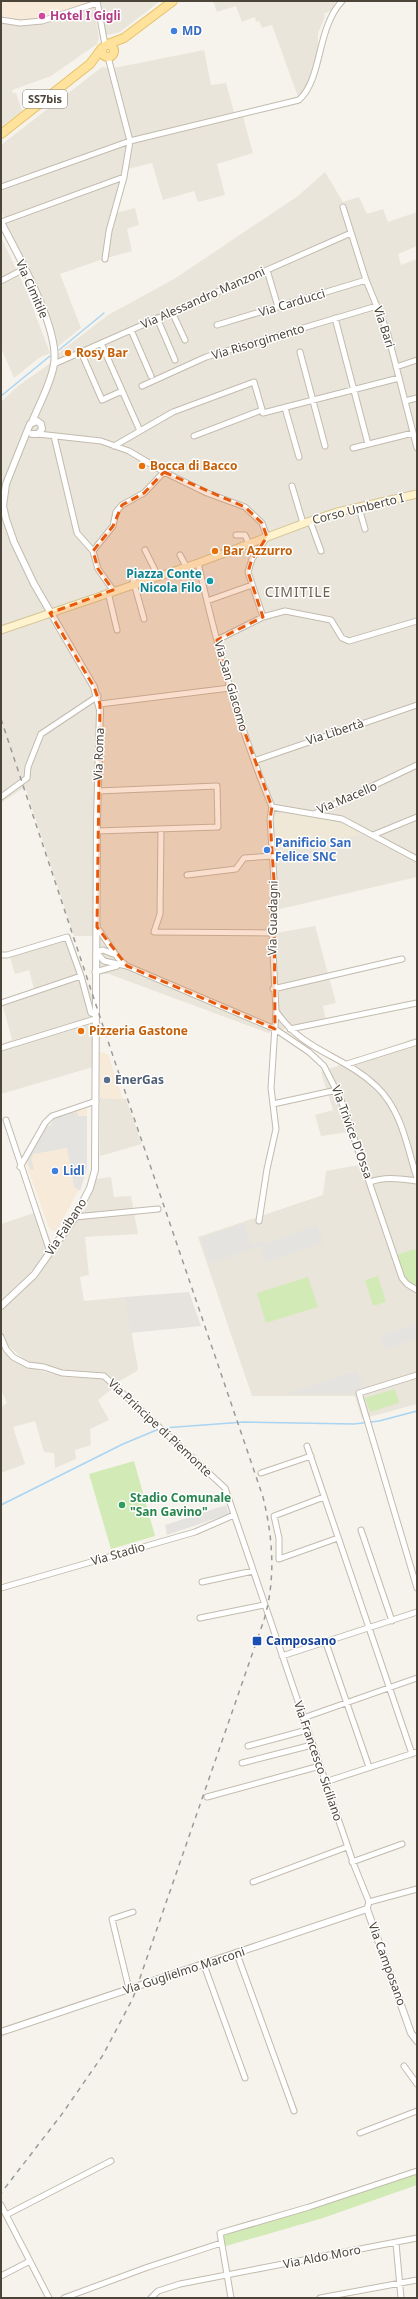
<svg xmlns="http://www.w3.org/2000/svg" width="418" height="2299" font-family="'Noto Sans',sans-serif">
  <rect width="100%" height="100%" fill="#f6f3ec"/>
  <!-- residential -->
  <path fill="#eae5da" d="M101 1H160L120 32 107 35 105 34Z
    M213 1H336L332 10 324 14 325 17 318 33V50L308 82 298 97 272 25 262 28 259 21 256 22 255 17 242 22 236 6 217 12Z
    M94 7 99 38 97 44 51 76 12 90 13 93H16L22 111 1 127V23L18 26 34 25Z
    M204 50 211 85 226 83 235 115 242 113 253 153 217 164 225 195 198 202 194 191 163 200 152 163 128 169 131 137 114 68Z
    M102 67 108 68 127 139 1 184V145Z
    M127 145 123 174 4 218 1 210V191Z
    M325 172 343 202 359 197 367 214 383 209 388 222 417 212V246L398 254 401 265 417 259V877L276 910V933L315 926 336 1003 323 1006 326 1020 268 1033 109 974H92V936H74L25 787 1 803V402L18 386 49 364 61 351 108 315 174 279 298 196Z
    M120 182 104 243 103 259 60 274 81 328 56 348 46 306 7 224Z
    M135 208 139 225 127 229 132 251 107 258 109 233 116 213Z
    M1 237 26 290 50 353 39 358 14 378 1 348Z
    M70 934 93 999V1067L1 1094V1044L12 1040 1 999 34 989 29 970 15 974 9 954Z
    M417 1037V1404L362 1419 355 1396H252L198 1237 323 1195 326 1171 359 1165 348 1132 321 1136 315 1115 333 1110 321 1072Z
    M100 1098 126 1099 142 1144 100 1156Z
    M111 1177 114 1197 131 1196 138 1234 85 1237 89 1275 80 1277 84 1301 125 1297 138 1368 137 1371 116 1383 103 1374 67 1371 28 1363 10 1347H1V1310L36 1276 87 1206 95 1179Z
    M40 1211 52 1247 30 1273 1 1302V1224Z
    M1 1351H7L26 1367 65 1377 103 1379 113 1388 98 1400 109 1420 90 1429 91 1445 75 1450 76 1459 55 1468 54 1453 44 1452 35 1421 13 1427 25 1464 1 1473V1407L7 1403 1 1390Z"/>
  <!-- commercial -->
  <path fill="#f7ead8" d="M1 1H93V2L42 18 21 21 1 15Z
    M99 1052 108 1054 123 1099 100 1098Z
    M87 1106V1168L84 1180 57 1230 53 1231 49 1228 25 1161 46 1125 50 1126 56 1116Z"/>
  <!-- industrial -->
  <path fill="#e6e2dd" d="M189 1292 201 1326 130 1333 125 1297Z"/>
  <!-- education -->
  <path fill="#efe8d6" d="M281 813 331 819 366 833 277 853 274 819 276 815Z"/>
  <!-- green -->
  <path fill="#d2eab5" d="M414 1249 417 1252V1287L406 1279 397 1255Z
    M378 1276 386 1302 373 1306 365 1280Z
    M308 1277 318 1307 266 1323 257 1293Z
    M395 1389 399 1403 370 1412 365 1398Z
    M134 1461 155 1536 111 1549 89 1474Z
    M417 2173V2185L323 2218 226 2246 222 2235Z"/>
  <!-- parking -->
  <path fill="#e5e3e0" d="M214 571 222 593 209 598 203 574Z
    M77 1112 78 1116H87V1168L80 1191 74 1187 67 1148 33 1154 31 1159 34 1169 31 1170 26 1158 46 1125 50 1126 56 1116Z
    M244 1223 251 1244 262 1240 263 1244 317 1225 323 1242 266 1263 260 1246 210 1264 201 1238Z
    M417 1324V1339L384 1349 380 1335Z
    M357 1371 363 1386 351 1394H285Z
    M226 1505 229 1514 167 1535 165 1525Z"/>
  <g fill="none" stroke-linecap="round" stroke-linejoin="round">
    <!-- stream -->
    <path stroke="#a9d4f2" stroke-width="1.5" d="M59 350 104 313
      M1 396 50 356
      M163 1428 244 1422 354 1424 379 1421 417 1411
      M1 1505 123 1444 159 1429"/>
    <defs>
      <path id="minor" d="M97 1 105 45
        M1 20 20 23 42 21 97 3
        M1 187 130 141 299 100C323 78 316 29 342 1
        M343 207 366 280 387 331 417 448
        M1 222 124 177
        M105 259 109 231 124 177 130 141 108 57
        M267 270 278 307
        M1 281 24 269
        M172 312 185 340
        M157 318 175 360
        M335 318 368 444
        M217 325 366 280
        M131 330 151 376
        M101 343 140 431
        M81 352 102 400 122 391
        M300 352 325 446
        M54 364 351 233
        M396 367 417 360
        M142 386 206 357 377 306
        M405 401 417 398
        M285 408 299 457
        M38 434 101 441 129 451 164 472 207 493 245 507 262 523 267 537 252 559 248 572 263 617
        M54 436 77 533 93 551 98 569 113 590
        M194 436 262 410
        M114 446 173 412 254 382 263 413 399 378
        M353 448 413 433
        M292 486 303 523
        M359 508 365 529
        M310 521 321 551
        M236 535H245L249 544
        M145 550 158 576
        M93 551 113 526 116 512 122 505 144 493 164 472
        M180 555 186 566
        M198 563C217 646 239 728 272 807
        M131 572 144 619
        M108 592 117 630
        M207 601 252 585
        M217 640 263 617 285 611 331 620 342 638 349 641 417 621
        M100 704 230 688
        M254 761 417 705
        M1 797 27 778 28 767 41 734 98 696
        M272 807 342 819 417 859
        M316 813 417 765
        M161 829 160 914 154 932 272 933
        M97 831 218 827 217 786 98 791
        M373 835 417 817
        M187 875 236 869 244 858 273 856
        M97 927 118 958 127 966 275 1029 309 1052 324 1066 341 1100 402 1278 407 1284 417 1290
        M113 954 103 950 96 952 104 961 127 966
        M1 955H7L67 937 81 976
        M95 972 117 966
        M273 989 402 959
        M1 1003 81 976 91 1013 95 1014
        M276 1011C303 1052 344 1055 377 1087 402 1111 407 1147 417 1178
        M290 1029 417 1003
        M1 1048 95 1019
        M347 1064 417 1042
        M273 1104 337 1090
        M6 1120 50 1252
        M20 1167 45 1123 52 1116 96 1101
        M370 1182C386 1176 401 1179 417 1181
        M75 1217 158 1209
        M259 1221 267 1169 276 1129 271 1088 276 1011 272 933 274 880 270 819 272 807
        M1 1337 6 1349 13 1357 28 1365 44 1367 62 1373 104 1376 225 1488 354 1865 369 1902 367 1909
        M417 1375 359 1393 417 1588
        M307 1446 412 1754
        M261 1473 311 1456
        M324 1497 274 1516 279 1538V1559L338 1538
        M361 1530 392 1621
        M202 1582 253 1571
        M1 1588 195 1532 234 1515
        M200 1618 264 1605
        M326 1643 369 1767
        M282 1656 417 1612
        M303 1718 417 1678
        M248 1746 307 1730
        M242 1763 312 1745
        M325 1782 417 1752
        M207 1797 320 1766
        M352 1862 402 1844
        M253 1882 347 1847
        M369 1902 417 1889
        M237 1954 294 2111
        M204 1965 245 2078
        M129 1989 112 1919 133 1912
        M404 2066 417 2084
        M360 2133 417 2111
        M1 2205 49 2298
        M6 2215 111 2161
        M396 2243 401 2298
        M1 2276 30 2261
        M64 2298 148 2267 221 2243
        M151 2298 158 2291 180 2284 417 2238
        M231 2298 220 2233 309 2207 417 2171
        M320 2298 417 2280"/>
      <path id="tertiary" d="M1 222C18 255 60 329 54 364 51 384 39 404 32 422
        M1 1306 34 1275 75 1217 90 1188 95 1170 97 821 100 710 94 687 34 584 14 542 6 519 3 506 6 484 30 424 37 421 41 424 42 429 38 434H32
        M1 2032 367 1909 411 2033 417 2041"/>
      <path id="secondary" d="M1 630 198 563 310 521 337 512 417 494"/>
      <path id="primary" d="M108 44 124 38 173 1
        M102 51a6 6 0 1 1 12 0a6 6 0 1 1-12 0Z
        M1 134 90 64 102 48"/>
    </defs>
    <!-- minor casing -->
    <use href="#minor" stroke="#c2bbae" stroke-width="7"/>
    <!-- tertiary casing -->
    <use href="#tertiary" stroke="#c2bbae" stroke-width="8"/>
    <!-- secondary casing -->
    <use href="#secondary" stroke="#d6c79b" stroke-width="9"/>
    <!-- primary casing -->
    <use href="#primary" stroke="#e6c16a" stroke-width="10"/>
    <!-- minor -->
    <use href="#minor" stroke="#fff" stroke-width="5"/>
    <!-- tertiary -->
    <use href="#tertiary" stroke="#fff" stroke-width="6"/>
    <!-- secondary -->
    <use href="#secondary" stroke="#fff3cd" stroke-width="7"/>
    <!-- primary -->
    <use href="#primary" stroke="#ffe39c" stroke-width="8"/>
    <!-- rail -->
    <path stroke="#9a9a9a" stroke-width="1.5" stroke-dasharray="5 5" stroke-linecap="butt" d="M1 719 117 1068 263 1497C273 1538 276 1579 264 1620L133 1998 103 2055 62 2114 1 2193"/>
  </g>
  <!-- marked area -->
  <path fill="#e8590c" fill-opacity="0.2" stroke="#e8590c" stroke-width="3" stroke-dasharray="8 5" stroke-linejoin="round" d="M164 472 245 507 262 523 267 537 252 559 248 572 263 617 217 640 236 708 272 807 270 819 274 880 275 1029 127 966 97 927 100 704 94 687 50 613 113 590 98 569 93 551 113 526 122 505 144 493Z"/>
  <!-- markers -->
  <circle fill="#d1479c" stroke="#fff" stroke-width="1.5" cx="42" cy="16" r="4"/>
  <g fill="#3f7fe0" stroke="#fff" stroke-width="1.5">
    <circle cx="174" cy="31" r="4"/>
    <circle cx="267" cy="850" r="4"/>
    <circle cx="55" cy="1171" r="4"/>
  </g>
  <g fill="#e8710a" stroke="#fff" stroke-width="1.5">
    <circle cx="68" cy="353" r="4"/>
    <circle cx="142" cy="466" r="4"/>
    <circle cx="215" cy="551" r="4"/>
    <circle cx="81" cy="1031" r="4"/>
  </g>
  <circle fill="#0f9aa8" stroke="#fff" stroke-width="1.5" cx="210" cy="581" r="4"/>
  <circle fill="#5c6f8a" stroke="#fff" stroke-width="1.5" cx="107" cy="1080" r="4"/>
  <circle fill="#2e9e5b" stroke="#fff" stroke-width="1.5" cx="122" cy="1505" r="4"/>
  <rect fill="#1a4fb4" stroke="#fff" stroke-width="1.5" x="252" y="1636" width="10" height="10" rx="2"/>
  <g text-anchor="middle" stroke-width="3" stroke-linejoin="round" paint-order="stroke">
    <!-- shield labels -->
    <rect fill="#fff" stroke="#817c74" stroke-width="1" x="23" y="90" width="44" height="18" rx="3"/>
    <g font-size="11" font-weight="bold" fill="#4b4439">
      <text x="45" y="103">SS7bis</text>
    </g>
    <!-- hotel labels -->
    <g font-size="12" font-weight="bold" fill="#b23c85" stroke="#fff" text-anchor="start">
      <text x="50" y="20">Hotel I Gigli</text>
    </g>
    <!-- shop labels -->
    <g font-size="12" font-weight="bold" fill="#366cbe" stroke="#fff" text-anchor="start">
      <text x="182" y="35">MD</text>
      <text x="275" y="847">Panificio San<tspan x="275" dy="14">Felice SNC</tspan></text>
      <text x="63" y="1175">Lidl</text>
    </g>
    <!-- street labels -->
    <g font-size="12" fill="#4b4439" stroke="#fff">
      <text transform="translate(32 289) rotate(66)" y="4">Via Cimitile</text>
      <text transform="translate(203 298) rotate(-24)" y="4">Via Alessandro Manzoni</text>
      <text transform="translate(292 303) rotate(-17)" y="4">Via Carducci</text>
      <text transform="translate(384 327) rotate(72)" y="4">Via Bari</text>
      <text transform="translate(258 342) rotate(-17)" y="4">Via Risorgimento</text>
      <text transform="translate(358 509) rotate(-14)" y="4">Corso Umberto I</text>
      <text transform="translate(231 686) rotate(74)" y="4">Via San Giacomo</text>
      <text transform="translate(335 732) rotate(-18)" y="4">Via Libertà</text>
      <text transform="translate(99 754) rotate(-88)" y="4">Via Roma</text>
      <text transform="translate(347 798) rotate(-23)" y="4">Via Macello</text>
      <text transform="translate(273 918) rotate(-89)" y="4">Via Guadagni</text>
      <text transform="translate(352 1132) rotate(70)" y="4">Via Trivice D'Ossa</text>
      <text transform="translate(66 1227) rotate(-57)" y="4">Via Faibano</text>
      <text transform="translate(160 1428) rotate(43)" y="4">Via Principe di Piemonte</text>
      <text transform="translate(118 1554) rotate(-16)" y="4">Via Stadio</text>
      <text transform="translate(318 1761) rotate(71)" y="4">Via Francesco Siciliano</text>
      <text transform="translate(387 1964) rotate(70)" y="4">Via Camposano</text>
      <text transform="translate(184 1971) rotate(-18)" y="4">Via Guglielmo Marconi</text>
      <text transform="translate(322 2257) rotate(-11)" y="4">Via Aldo Moro</text>
    </g>
    <!-- food labels -->
    <g font-size="12" font-weight="bold" fill="#c56008" stroke="#fff" text-anchor="start">
      <text x="76" y="357">Rosy Bar</text>
      <text x="150" y="470">Bocca di Bacco</text>
      <text x="223" y="555">Bar Azzurro</text>
      <text x="89" y="1035">Pizzeria Gastone</text>
    </g>
    <!-- culture labels -->
    <g font-size="12" font-weight="bold" fill="#0d838f" stroke="#fff" text-anchor="end">
      <text x="202" y="578">Piazza Conte<tspan x="202" dy="14">Nicola Filo</tspan></text>
    </g>
    <!-- service labels -->
    <g font-size="12" font-weight="bold" fill="#4e5e75" stroke="#fff" text-anchor="start">
      <text x="115" y="1084">EnerGas</text>
    </g>
    <!-- leisure labels -->
    <g font-size="12" font-weight="bold" fill="#27864d" stroke="#fff" text-anchor="start">
      <text x="130" y="1502">Stadio Comunale<tspan x="130" dy="14">"San Gavino"</tspan></text>
    </g>
    <!-- transit labels -->
    <g font-size="12" font-weight="bold" fill="#164399" stroke="#fff" text-anchor="start">
      <text x="266" y="1645">Camposano</text>
    </g>
    <!-- quarter labels -->
    <g font-size="14" letter-spacing="1" fill="#6e6250" stroke="#fff">
      <text x="298" y="597">CIMITILE</text>
    </g>
  </g>
  <!-- border -->
  <rect width="418" height="2299" fill="none" stroke="#4b4439" stroke-width="4"/>
</svg>
